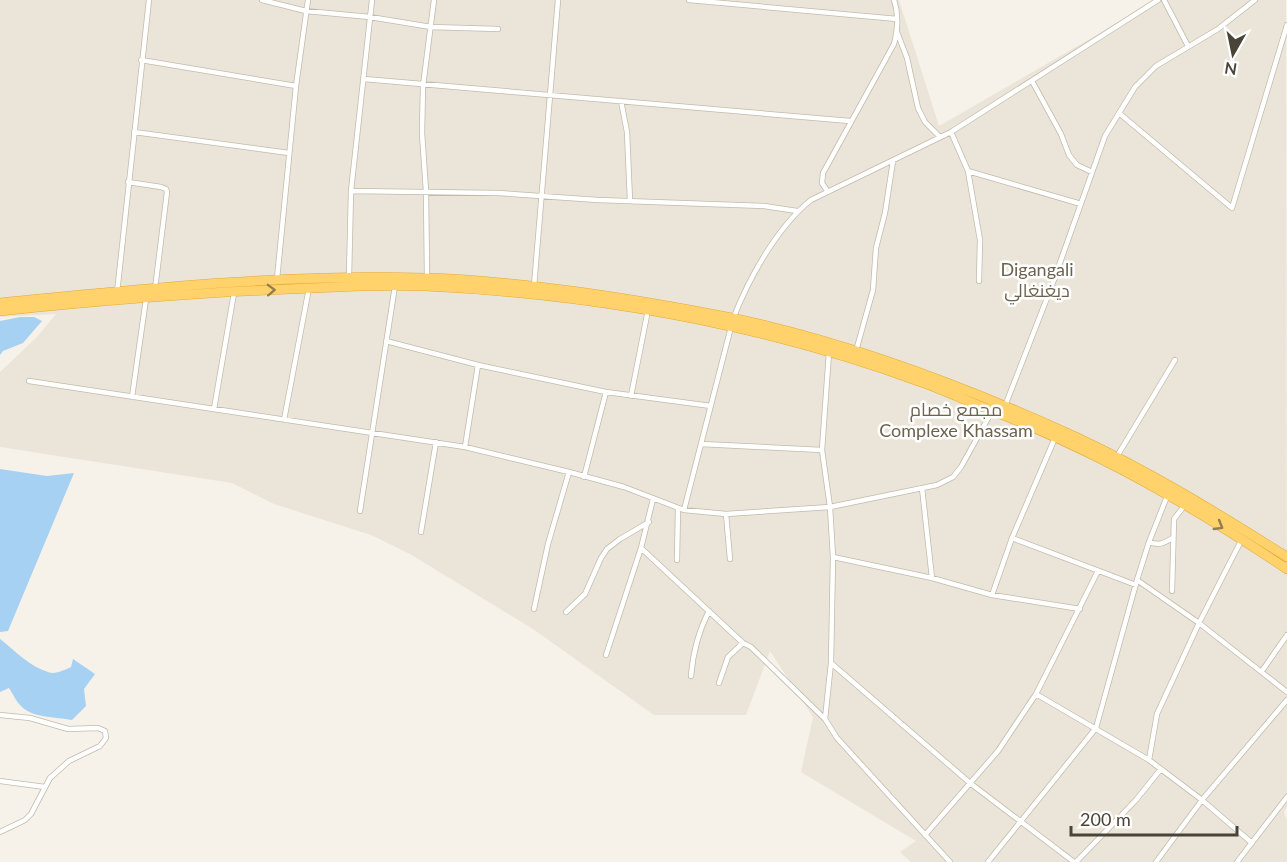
<svg xmlns="http://www.w3.org/2000/svg" width="1287" height="862" font-family="Lato,Cairo,sans-serif">
  <rect width="100%" height="100%" fill="#f6f2ea"/>
  <!-- residential -->
  <path fill="#eae5d8" d="M0 0H899L939 126 1095 36 1154 0H1286L1287 807 1284 812 1287 821V862H911L900 852 916 841 801 772 813 717 770 651 746 715H654L533 629 410 554 371 535 274 504 232 483 0 447V372L37 337 56 314 0 317Z"/>
  <!-- water -->
  <path fill="#a6d1f3" d="M20 317H34L42 321 23 343 3 351 0 355V321Z
    M0 469 47 476 74 473 8 631 0 632Z
    M0 639C14 650 30 667 48 672 55 675 64 670 71 667L73 659 95 674 84 689 86 706 72 720C56 717 31 718 20 705 16 701 13 694 9 688L0 692Z"/>
  <g fill="none" stroke-linecap="round" stroke-linejoin="round">
    <defs>
      <path id="street" d="M262 0 306 11 370 17 431 27 498 29
        M689 0 897 19
        M1164 0 1188 46
        M897 32 907 58 918 108 925 122 940 137
        M141 60 296 86
        M364 79 850 121
        M1032 81 1061 134 1069 155 1077 165 1092 172
        M621 101 627 132 630 201
        M1119 113 1232 208 1287 25
        M134 132 289 153
        M951 132 968 171 980 240 979 281
        M968 171 1081 204
        M128 182 161 187 166 189 167 192 155 289
        M351 191 498 193 598 200 764 206 797 211
        M828 192 822 183 823 173 894 44C898 29 899 15 894 0
        M349 277 351 191 372 0
        M427 278 426 191 422 133 423 86 434 0
        M277 279 296 86 308 0
        M534 286 558 0
        M117 293 149 0
        M733 319C749 278 777 227 811 200L951 132 1158 0
        M386 341 478 365 606 392 711 406
        M856 351 873 290 876 248 885 213 893 161
        M829 352 822 450 830 507 833 557 831 663 825 719 837 738 950 862
        M29 381 465 447 569 472 624 487 684 510 726 514 830 507 937 485 953 477 961 467 992 411
        M631 396 648 310
        M132 397 146 299
        M1005 406 1051 288 1105 136 1135 87 1156 66 1218 29 1255 0
        M214 409 234 293
        M284 420 309 288
        M701 444 822 450
        M465 447 478 365
        M1116 458 1175 360
        M584 477 606 392
        M922 488 932 578
        M684 510 731 327
        M360 511 395 286
        M726 514 730 559
        M421 532 436 442
        M1012 538 1136 585
        M1149 542C1159 546 1164 543 1173 538
        M641 548 743 643 751 647 825 719
        M833 557 932 578 992 595 1080 609
        M677 560 678 509
        M1098 571 1036 694 1149 760 1202 800 1252 843
        M1137 580 1199 623 1287 692
        M1172 591 1174 519 1185 505
        M992 595 1012 538 1055 438
        M534 609 548 544 569 472
        M566 612 585 594 601 558 607 549 620 539 649 522
        M606 655 641 548 653 499
        M831 663 970 783 1074 862
        M1262 671 1287 635
        M691 676C693 653 698 632 709 611
        M719 683 728 657 743 643
        M0 715 30 718 68 729 98 728 105 731 106 738 100 746 69 761 50 778 31 814 25 820 0 832
        M1149 760 1157 714 1199 623 1242 539
        M0 781 45 787
        M925 835 998 751 1036 694
        M988 862 1096 728 1137 580 1149 542 1168 494
        M1076 862 1136 800 1160 770
        M1156 862 1202 800 1287 700
        M1237 862 1287 797"/>
      <path id="highway" d="M0 303C141 289 283 274 424 278 476 279 528 285 579 292 630 299 681 308 732 318 851 343 966 387 1076 437 1149 471 1219 514 1287 557
        M0 311C96 301 193 293 290 289 335 287 380 284 425 286 594 294 762 324 921 382 944 390 967 401 990 410 1027 424 1065 441 1101 459 1165 491 1227 529 1287 569"/>
    </defs>
    <!-- street casing -->
    <use href="#street" stroke="#c2bbac" stroke-width="6"/>
    <!-- highway casing -->
    <use href="#highway" stroke="#e3a937" stroke-width="10"/>
    <!-- street -->
    <use href="#street" stroke="#fff" stroke-width="4.5"/>
    <!-- highway -->
    <use href="#highway" stroke="#ffd26c" stroke-width="9"/>
  </g>
  <!-- one-way arrows -->
  <defs><path id="oneway-chevron" d="M-2-3.5L2.5 0L-2 3.5" fill="none" stroke-width="1.6" stroke-linecap="round" stroke-linejoin="round" transform="scale(1.5)"/></defs>
  <g stroke="#927d4d">
    <use href="#oneway-chevron" transform="translate(271 290) rotate(-2)"/>
    <use href="#oneway-chevron" transform="translate(1219 526) rotate(31)"/>
  </g>
  <g text-anchor="middle" stroke-width="5" stroke-linejoin="round" paint-order="stroke">
    <!-- neighbourhood labels -->
    <g font-size="18" fill="#6d624e" stroke="#fff">
      <text x="1037" y="276">Digangali<tspan x="1037" dy="21">ديغنغالي</tspan></text>
      <text x="956" y="416">مجمع خصام<tspan x="956" dy="21">Complexe Khassam</tspan></text>
    </g>
  </g>
  <!-- north arrow -->
  <g transform="translate(1233 54) rotate(189)" stroke="#ffffff" stroke-width="4.5" paint-order="stroke">
  <path d="M0-4.5L10 22L0 15L-10 22Z" fill="#4a4438"/>
  <text y="-9" font-size="16" font-weight="bold" text-anchor="middle" fill="#4a4438">N</text>
  </g>
  <!-- scale -->
  <path d="M1071 826v9h166v-9" fill="none" stroke="#4a4438" stroke-width="3"/>
  <text x="1080" y="826" font-size="18" fill="#4a4438" stroke="#ffffff" stroke-width="4.5" paint-order="stroke">200 m</text>
</svg>
